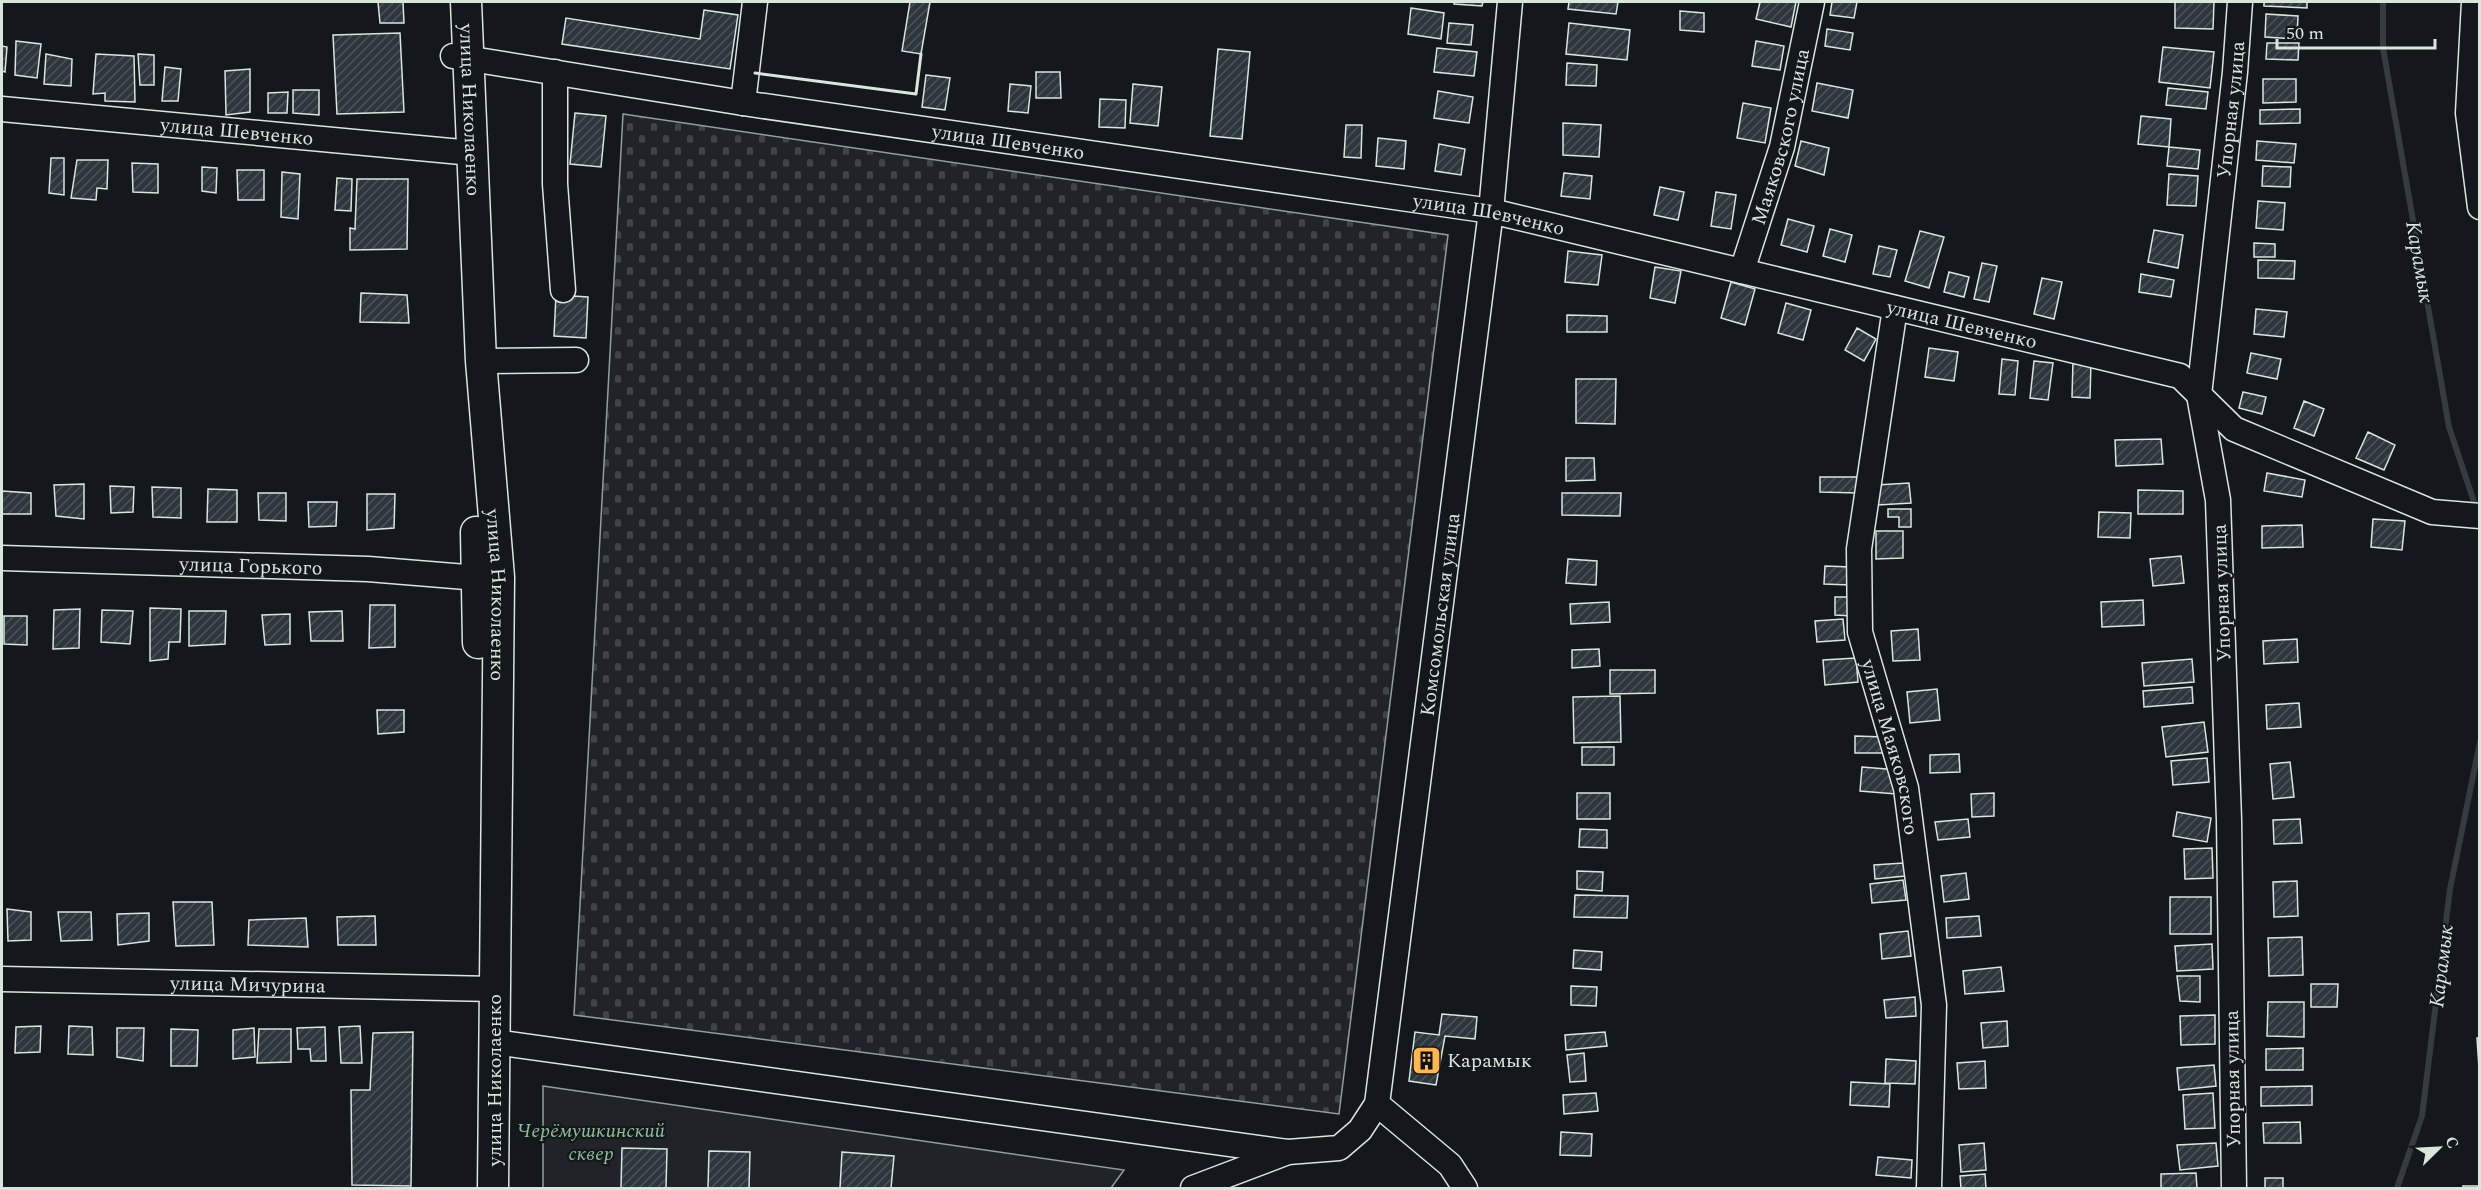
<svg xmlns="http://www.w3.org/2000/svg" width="2481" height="1190" font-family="Spectral,serif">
  <defs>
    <pattern id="cemetery-stones" width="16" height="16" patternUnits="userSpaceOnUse" patternTransform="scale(1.5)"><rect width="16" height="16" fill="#202428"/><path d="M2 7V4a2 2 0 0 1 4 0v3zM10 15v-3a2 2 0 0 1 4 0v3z" fill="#404447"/></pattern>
    <pattern id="building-hatch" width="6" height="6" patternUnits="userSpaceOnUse" patternTransform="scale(1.5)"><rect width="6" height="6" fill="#2c363c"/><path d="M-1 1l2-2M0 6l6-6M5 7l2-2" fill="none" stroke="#4a5358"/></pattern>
  </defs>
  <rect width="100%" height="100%" fill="#14181c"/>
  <!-- cemetery -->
  <path fill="url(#cemetery-stones)" stroke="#939e99" stroke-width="1.5" d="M623 114 1448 235 1339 1114 574 1015Z"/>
  <!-- green -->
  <path fill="#202428" stroke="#939e99" stroke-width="1.5" d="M543 1086 1124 1170 1111 1188H543Z"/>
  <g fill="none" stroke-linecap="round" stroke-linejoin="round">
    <!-- stream -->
    <path stroke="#363b3e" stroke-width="6" d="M2383 2V48L2449 427 2477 511
      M2397 1188 2422 1116 2450 889 2480 742"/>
  </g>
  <!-- building -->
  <path fill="url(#building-hatch)" stroke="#d8e6dc" stroke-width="1.5" d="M378 2H403L404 23H380Z
    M910 2H930L921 54 902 51Z
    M1454 2H1483L1482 6 1454 4Z
    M1569 2H1618L1616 14 1568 9Z
    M1760 2H1796L1791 27 1756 19Z
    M1832 2H1857L1854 18 1830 15Z
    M2175 2H2214L2213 29 2175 28Z
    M2264 2H2307V8L2264 6Z
    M1411 8 1444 13 1441 39 1408 34Z
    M704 10 738 15 730 69 562 44 566 18 700 39Z
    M1680 11 1704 13V32L1680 30Z
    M2266 14 2298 16 2297 39 2265 37Z
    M1449 23 1473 25 1471 45 1447 43Z
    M1569 23 1630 30 1627 60 1566 54Z
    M1827 29 1853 33 1850 50 1825 46Z
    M400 33 404 112 337 114 333 35Z
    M16 41 41 44 37 78 15 75Z
    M1756 41 1784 46 1780 70 1752 66Z
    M2267 43H2299L2298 60 2266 59Z
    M2 46 7 47 5 72 2 71Z
    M2163 47 2214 52 2210 88 2159 82Z
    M1437 48 1477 52 1474 76 1434 72Z
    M1218 49 1250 52 1242 139 1210 136Z
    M46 54 72 59 71 86 44 84Z
    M96 54 134 56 135 102 105 101V93L93 94Z
    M138 54 154 55V85H140Z
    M1567 63 1597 65 1596 86 1566 85Z
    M165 67 181 69 178 101H162Z
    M250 69V112L226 115 225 71Z
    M1036 72H1060L1061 98H1036Z
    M926 75 950 78 945 110 922 107Z
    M2263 79H2296V102L2263 103Z
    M1817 83 1853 90 1848 118 1812 111Z
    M1010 84 1031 86 1028 113 1008 111Z
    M1133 84 1162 87 1158 126 1130 123Z
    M2168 88 2208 92 2206 109 2166 105Z
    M293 90H319V115L293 113Z
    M1438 91 1473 97 1469 123 1434 118Z
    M288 92 287 113H268V93Z
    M1100 99 1126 100 1125 128 1099 127Z
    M1743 103 1771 108 1765 143 1737 138Z
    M2300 109V123L2260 124V110Z
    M575 113 606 116 601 167 570 164Z
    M2141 116 2171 119 2169 147 2138 144Z
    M1563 123 1601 125 1599 157 1563 155Z
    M1346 125H1362L1361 158 1344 157Z
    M1378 138 1406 141 1404 169 1376 166Z
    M1801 141 1829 148 1824 175 1795 166Z
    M2257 141 2296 144 2294 163 2256 160Z
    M1439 144 1465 149 1461 175 1435 171Z
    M2169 147 2200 150 2198 169 2167 166Z
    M51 158H64V195L49 193Z
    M77 160H108L107 189 97 188 96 200 71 198Z
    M132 163 158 164V193L133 192Z
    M2263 166 2291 167 2290 187 2262 186Z
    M202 167 217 168 216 193 202 191Z
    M237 170H264V200H238Z
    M282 172 300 174 298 219 281 217Z
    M1564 173 1592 176 1590 199 1561 196Z
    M2169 174 2198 176 2196 206 2167 205Z
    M337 178 352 179 351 211 335 210Z
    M357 179H408L407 249 350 250V228L355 229Z
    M1660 187 1684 192 1678 220 1654 215Z
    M1716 192 1736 195 1731 229 1711 226Z
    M2258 201 2285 203 2283 230 2256 228Z
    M1788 219 1814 226 1807 252 1781 245Z
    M1830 229 1852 235 1845 262 1823 256Z
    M2154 230 2183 235 2178 268 2148 262Z
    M1920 231 1944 237 1929 288 1905 281Z
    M2254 243 2275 244V257H2254Z
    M1879 246 1897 250 1890 277 1873 274Z
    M1568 251 1602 255 1598 285 1565 282Z
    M2258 260 2295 261 2294 279 2258 278Z
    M1982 263 1997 266 1989 302 1974 299Z
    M1655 267 1681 271 1675 303 1650 298Z
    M1949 272 1969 277 1964 297 1944 292Z
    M2141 274 2174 280 2171 297 2139 292Z
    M2042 278 2062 282 2054 319 2034 314Z
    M1731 282 1755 289 1745 325 1721 318Z
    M361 293 407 295 409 323 360 322Z
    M556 295 588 297 586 338 554 336Z
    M1786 303 1811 310 1803 340 1778 333Z
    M2256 309 2287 312 2284 337 2254 334Z
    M1567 315 1607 316V332H1567Z
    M1857 328 1876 339 1864 361 1845 350Z
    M1929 348 1958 352 1954 381 1925 377Z
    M2251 353 2281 359 2277 379 2247 373Z
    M2002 359 2018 361 2015 395 1999 394Z
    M2034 361 2053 363 2048 400 2030 398Z
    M2073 361 2091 362 2090 398 2072 397Z
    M1576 379H1616L1615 424 1576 423Z
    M2243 392 2266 397 2262 414 2239 408Z
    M2304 401 2324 409 2314 436 2294 428Z
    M2368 432 2395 445 2384 470 2356 458Z
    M2161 439 2163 464 2116 466 2115 440Z
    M1566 458H1594L1595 480 1566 481Z
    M2267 473 2305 480 2302 497 2264 491Z
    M1820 477H1858V493L1820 492Z
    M1909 483 1911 503 1878 505 1877 485Z
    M84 484V519L56 516 54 485Z
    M110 486 134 487 133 512 111 513Z
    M152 487 181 488V518L153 517Z
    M208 489 237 490V522H207Z
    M2138 490 2183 491V514H2138Z
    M2 491 31 493V514H2Z
    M258 493H286V521L259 520Z
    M1562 493H1621L1620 516 1562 515Z
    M367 494H395L394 528 367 530Z
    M308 502H337L336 526 309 527Z
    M1888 509H1911V527H1899V517H1888Z
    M2099 512 2131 513 2130 538 2098 537Z
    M2373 519 2405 521 2402 550 2371 547Z
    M2302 525 2303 547 2262 548V526Z
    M1876 531H1903V558L1876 559Z
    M2181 556 2184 583 2153 586 2150 559Z
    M1568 559 1597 561 1596 585 1566 583Z
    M1825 566 1851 567 1850 585 1824 584Z
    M1835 597H1854L1853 616 1835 615Z
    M2143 600 2144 625 2102 627 2101 602Z
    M1609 602 1610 622 1571 624 1570 604Z
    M370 605H395V647L369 648Z
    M150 608 181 609 180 642H169L168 659 150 661Z
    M80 609 79 648 53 649 54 610Z
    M102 610 133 611 130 644 101 642Z
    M189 611H226L225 644 189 646Z
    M342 611 343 641H311L309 612Z
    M290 614V644L265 645 262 615Z
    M4 616H27V645L4 644Z
    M1843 619 1845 640 1817 642 1815 621Z
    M1918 629 1920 660 1893 661 1891 631Z
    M2297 639 2298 662 2264 664 2263 641Z
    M1599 649 1600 666 1572 668V650Z
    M1856 658 1858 682 1825 685 1823 660Z
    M2192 659 2194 682 2144 686 2142 663Z
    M1610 670H1655V693L1610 694Z
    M2192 687 2193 703 2144 707 2143 691Z
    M1937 689 1940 720 1910 723 1907 692Z
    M1620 696 1621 742 1574 743 1573 697Z
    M2299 703 2301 727 2267 729 2266 705Z
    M377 710H404V732L378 734Z
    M2204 722 2208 752 2166 757 2162 727Z
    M1855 736 1884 737V753H1855Z
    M1582 747H1614V765H1582Z
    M1959 754 1960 772 1930 773V755Z
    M2207 758 2209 782 2173 785 2171 761Z
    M2290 762 2294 797 2273 799 2270 764Z
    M1862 767 1898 770 1896 794 1860 791Z
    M1577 793H1610V819H1577Z
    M1994 793V816L1972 817 1971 794Z
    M2177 812 2211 818 2207 842 2173 836Z
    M1968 819 1970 837 1938 840 1935 822Z
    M2300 819 2302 843 2274 844 2273 820Z
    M1580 829 1607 830V848L1579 847Z
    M2212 848 2213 878 2185 879 2184 849Z
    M1903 863 1905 876 1875 879 1874 865Z
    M1577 871 1603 872 1602 891 1577 889Z
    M1966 873 1969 899 1944 902 1941 876Z
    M1903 880 1906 900 1872 903 1870 884Z
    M2297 881 2298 916 2274 917 2273 882Z
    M1575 895 1628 896 1627 918 1574 917Z
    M2170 897H2211V934H2170Z
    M173 902H212L214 945 176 946Z
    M7 909 31 912V940L8 941Z
    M58 912H91L92 940 61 941Z
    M149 913V941L118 945 117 914Z
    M375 916 376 945H338L337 917Z
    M1979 916 1981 936 1947 938 1946 918Z
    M306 918 308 947 248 945 249 920Z
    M1908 931 1911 956 1882 959 1880 934Z
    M2302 937 2303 975 2269 976 2268 938Z
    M2212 944 2213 969 2177 971 2175 946Z
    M1574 950 1602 952 1601 970 1573 968Z
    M2001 967 2004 991 1965 994 1963 971Z
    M2177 976H2200V1002L2180 1001Z
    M2311 984H2338L2337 1007H2311Z
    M1571 986 1597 987 1596 1006 1571 1005Z
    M1915 997 1916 1016 1886 1018 1884 1000Z
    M2268 1002H2304V1037L2267 1036Z
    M1442 1014 1477 1017 1475 1039 1445 1036 1436 1085 1409 1081 1415 1032 1439 1035Z
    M2215 1015V1044L2181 1045 2180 1016Z
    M2007 1021 2008 1046 1983 1048 1981 1023Z
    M41 1026 40 1052 15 1053 16 1027Z
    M69 1026 92 1027 93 1055 68 1054Z
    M360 1026 362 1063H341L339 1027Z
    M325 1027 326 1061H311L310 1049H298L297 1028Z
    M117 1028H144L143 1061 117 1057Z
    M254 1028 255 1057 233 1059V1030Z
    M171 1029 198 1030 197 1066H171Z
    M259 1029H291V1062L257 1063Z
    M413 1032 411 1186 352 1185 351 1090H370L373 1033Z
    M1605 1032 1607 1046 1566 1050 1565 1035Z
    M2477 1038H2480V1068H2479Z
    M2303 1048V1070H2266V1049Z
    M1584 1053 1586 1081 1570 1082 1567 1055Z
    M1886 1059 1916 1061 1915 1084 1885 1083Z
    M1985 1061 1986 1088 1959 1089 1957 1063Z
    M2214 1065 2216 1086 2179 1090 2177 1068Z
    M1851 1082 1890 1084 1889 1107 1850 1105Z
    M2312 1086V1105L2261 1106V1087Z
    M1596 1093 1598 1111 1564 1114 1563 1095Z
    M2213 1093 2215 1128 2185 1129 2183 1095Z
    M2300 1122 2301 1143H2264L2263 1123Z
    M1561 1132 1592 1134 1591 1156 1560 1155Z
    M1984 1143 1986 1170 1961 1172 1959 1145Z
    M2216 1143 2218 1166 2180 1170 2177 1145Z
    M622 1148 667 1149 666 1188H621Z
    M709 1151 750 1152 749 1188H708Z
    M842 1152 894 1156 891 1188H840Z
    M1878 1157 1912 1160 1911 1178 1876 1175Z
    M2196 1173 2197 1188H2161V1174Z
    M1985 1174 1986 1188H1961L1960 1176Z
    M2265 1178H2283V1188H2265Z
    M2463 1186H2480V1188H2463Z"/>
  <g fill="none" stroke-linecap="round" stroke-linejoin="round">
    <defs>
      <g id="minor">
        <path d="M2474 2 2468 113 2480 207"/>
        <path id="s1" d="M453 56 743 103 1491 211 2180 376 2234 429 2432 512 2480 516"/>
        <path d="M555 72V184L563 290"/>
        <path d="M743 103 755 2"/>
        <path id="s2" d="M2 109 472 153"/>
        <path id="s3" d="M1742 271 1782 147 1812 2"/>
        <path id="s4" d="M1895 308 1859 549 1860 632 1906 788 1934 1005 1929 1188"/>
        <path d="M481 361 576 360"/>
        <path id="s5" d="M2 558 368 569 478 578 494 577"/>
        <path id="s6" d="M2 979 494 989"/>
        <path d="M494 1042 1288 1152"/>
        <path d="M1193 1188 1288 1152 1339 1148 1360 1130 1377 1104"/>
        <path id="s7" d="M1465 1188 1450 1165 1377 1104 1491 211 1510 2"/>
        <path id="s8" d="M2234 1188 2229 820 2218 500 2199 395 2235 72 2240 2"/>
      </g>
      <g id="major">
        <path id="s9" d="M466 2 481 361 499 577 493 1188"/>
        <path d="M476 532 478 643"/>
      </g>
    </defs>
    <!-- minor casing -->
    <use href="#minor" stroke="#d8e6dc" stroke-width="27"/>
    <!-- major casing -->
    <use href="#major" stroke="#d8e6dc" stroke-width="33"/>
    <!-- minor -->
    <use href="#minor" stroke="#14181c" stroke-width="24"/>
    <!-- major -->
    <use href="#major" stroke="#14181c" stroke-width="30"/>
    <!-- wall -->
    <path stroke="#d8e6dc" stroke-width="3" d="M755 73 916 94 921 54"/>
  </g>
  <!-- icons -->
  <defs>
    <symbol id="building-square" viewBox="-11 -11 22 22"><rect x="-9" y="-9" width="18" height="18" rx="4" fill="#ffb74d" stroke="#14181c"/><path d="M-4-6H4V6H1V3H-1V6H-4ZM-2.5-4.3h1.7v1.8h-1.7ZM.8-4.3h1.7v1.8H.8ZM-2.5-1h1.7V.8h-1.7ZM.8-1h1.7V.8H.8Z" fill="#111"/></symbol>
  </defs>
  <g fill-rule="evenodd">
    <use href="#building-square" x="1410" y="1044" width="33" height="33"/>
  </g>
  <g text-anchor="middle" stroke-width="4.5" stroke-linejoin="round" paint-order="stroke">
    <!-- street labels -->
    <g font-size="20" fill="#d8e6dc" stroke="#14181c">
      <text dy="7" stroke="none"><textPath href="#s9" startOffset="108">улица Николаенко</textPath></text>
      <text dy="7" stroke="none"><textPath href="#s8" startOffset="1082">Упорная улица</textPath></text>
      <text dy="7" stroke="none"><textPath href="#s2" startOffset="236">улица Шевченко</textPath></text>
      <text dy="7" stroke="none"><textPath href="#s3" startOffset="140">Маяковского улица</textPath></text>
      <text dy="7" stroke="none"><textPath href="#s1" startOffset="562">улица Шевченко</textPath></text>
      <text dy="7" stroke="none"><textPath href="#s1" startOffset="1048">улица Шевченко</textPath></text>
      <text dy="7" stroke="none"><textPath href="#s1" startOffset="1534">улица Шевченко</textPath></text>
      <text dy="7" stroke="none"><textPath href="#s5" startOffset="249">улица Горького</textPath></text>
      <text transform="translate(2221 593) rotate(-92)" y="7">Упорная улица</text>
      <text dy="7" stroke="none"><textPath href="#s9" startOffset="594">улица Николаенко</textPath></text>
      <text dy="7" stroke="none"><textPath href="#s7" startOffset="616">Комсомольская улица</textPath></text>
      <text dy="7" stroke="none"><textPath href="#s4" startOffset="446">улица Маяковского</textPath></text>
      <text dy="7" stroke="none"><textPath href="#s6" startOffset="246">улица Мичурина</textPath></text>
      <text transform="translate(2232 1079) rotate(-91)" y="7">Упорная улица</text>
      <text transform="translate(494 1080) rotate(-90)" y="7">улица Николаенко</text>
    </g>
    <!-- poi labels -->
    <g font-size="20" fill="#d8e6dc" stroke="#14181c" text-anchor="start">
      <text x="1447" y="1067">Карамык</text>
    </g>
    <!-- park labels -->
    <g font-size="20" font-style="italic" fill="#8ac095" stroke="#14181c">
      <text x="591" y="1137">Черёмушкинский<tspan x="591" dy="23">сквер</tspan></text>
    </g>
    <!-- water labels -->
    <g font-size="21" font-style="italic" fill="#d8e6dc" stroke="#14181c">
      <text transform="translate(2420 262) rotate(80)" y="7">Карамык</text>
      <text transform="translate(2441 966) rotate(-83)" y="7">Карамык</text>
    </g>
  </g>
  <!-- border -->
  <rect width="2481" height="1190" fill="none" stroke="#d8e6dc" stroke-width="6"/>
  <!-- north arrow -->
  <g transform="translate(2439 1148) rotate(66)" stroke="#14181c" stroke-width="4.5" paint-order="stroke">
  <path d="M0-4.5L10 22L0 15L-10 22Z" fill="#d8e6dc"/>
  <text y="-9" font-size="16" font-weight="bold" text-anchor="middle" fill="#d8e6dc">С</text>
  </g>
  <!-- scale -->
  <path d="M2277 39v9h158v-9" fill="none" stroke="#d8e6dc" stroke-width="3"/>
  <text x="2286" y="39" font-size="18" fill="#d8e6dc" stroke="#14181c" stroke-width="4.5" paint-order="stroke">50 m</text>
</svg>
